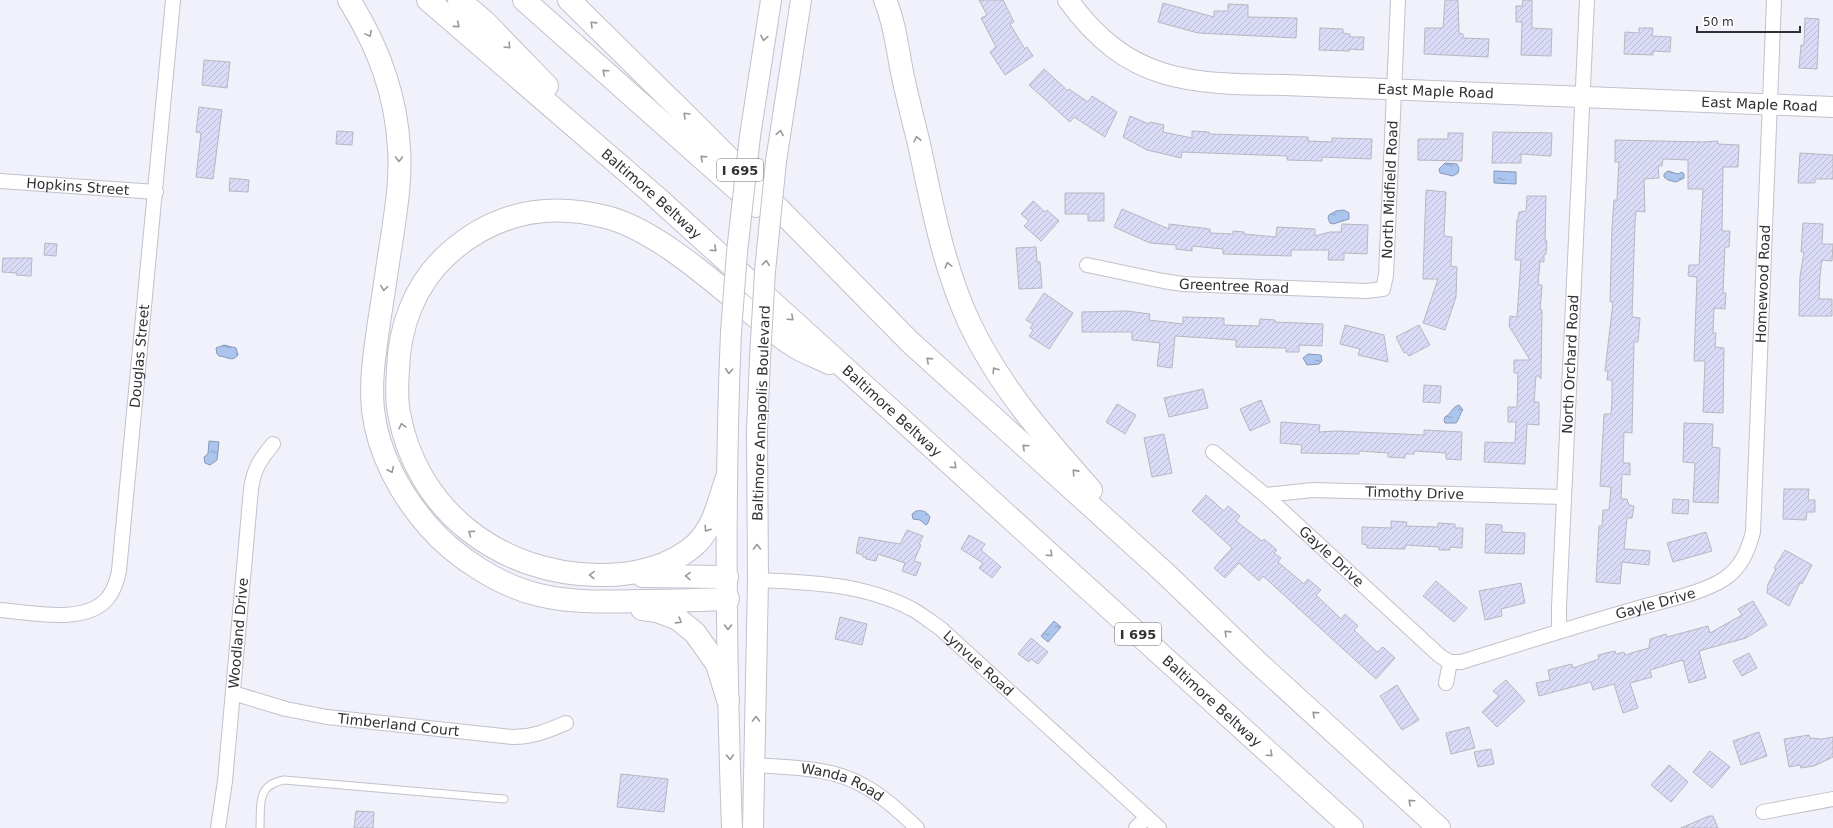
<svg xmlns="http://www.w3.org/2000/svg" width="1833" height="828" font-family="'DejaVu Sans',sans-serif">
  <defs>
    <pattern id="water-ripples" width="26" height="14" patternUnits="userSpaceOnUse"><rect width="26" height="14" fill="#acc5ee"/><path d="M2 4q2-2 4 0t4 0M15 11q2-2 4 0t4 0" fill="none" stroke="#8ca1c2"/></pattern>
    <pattern id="building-hatch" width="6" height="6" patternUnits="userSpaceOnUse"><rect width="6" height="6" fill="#d9dbf7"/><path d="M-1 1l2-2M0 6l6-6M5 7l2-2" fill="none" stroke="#bbbcd4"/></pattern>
  </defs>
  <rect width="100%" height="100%" fill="#f0f1fa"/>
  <!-- water -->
  <path fill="url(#water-ripples)" stroke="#8799b6" d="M1445 163 1457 164 1459 168 1458 173 1453 176 1440 173 1439 169Z
    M1494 171 1516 172V184L1494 183Z
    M1668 171 1678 174 1682 172 1684 174V178L1676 182 1668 180 1664 177V174Z
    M1344 210 1349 213V219L1333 224 1330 223 1328 218 1329 215 1336 211Z
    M224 345 236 348 238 355C232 363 227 356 219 356L217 354 216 348Z
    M1308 354 1321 355 1322 361 1319 364 1307 365 1303 358Z
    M1459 405 1463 410C1459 414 1460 419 1456 423H1445L1444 420 1445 417C1451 414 1452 407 1459 405Z
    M209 441 219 442 217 460 210 465 205 463 204 457 208 454Z
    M916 511C923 510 926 511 930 517L928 523 926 525 920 520 913 519 912 514Z
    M1054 621 1061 627 1048 642 1041 636Z"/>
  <!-- building -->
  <path fill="url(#building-hatch)" stroke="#b6b7bf" d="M979 0H1003L1014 22 1010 24 1025 49 1027 47 1033 56 1005 75 990 52 996 47 981 18 987 15Z
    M1445 0H1458L1459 33 1463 34V38L1489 39 1488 57 1424 54 1425 28H1443Z
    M1523 0H1532V28L1552 29 1551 56 1521 55 1522 22H1516V6H1522Z
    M1163 3 1214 17V11H1228V4L1248 5V17L1297 18 1296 38 1198 33 1158 22Z
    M1805 18 1819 19 1817 69 1799 68 1801 45H1804Z
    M1320 28 1343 29V33L1350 34V37H1364L1363 50 1349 49V51L1319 50Z
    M1639 28H1653L1652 36 1671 37 1670 52 1653 51V55L1624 54 1625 32 1639 33Z
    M204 60 230 62 227 88 202 85Z
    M1044 69 1068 91 1069 89 1088 102 1092 96 1117 112 1105 137 1074 117 1070 122 1029 85Z
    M199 107 222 110 213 179 196 177 201 133 196 132Z
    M1130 116 1149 124 1150 122 1164 125 1163 132 1192 138V131L1209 132V134L1308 137V141L1332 142V138L1372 139 1371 159 1322 157V161L1287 160V156L1182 152 1181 158 1147 150 1123 137Z
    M337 131 353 132 352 145 336 144Z
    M1493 132 1552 133 1551 156 1521 154V163H1492Z
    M1448 133H1463L1462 161 1418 160V139H1448Z
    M1615 140 1703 142 1718 141V144L1739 145 1738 167H1723L1722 231H1730L1729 247H1725L1724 268 1723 293H1726L1725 309 1714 308 1713 333H1716L1715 347 1724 348 1723 413 1703 412 1705 361H1694L1697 277 1688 276 1689 265H1699L1703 189H1688V160L1663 159 1662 166H1658L1659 178 1644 179 1645 212 1636 211 1635 222 1632 317 1640 318 1638 342H1634L1632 433 1624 432 1623 463H1630V475L1622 474 1621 499H1627L1629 505 1634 506 1632 518H1627L1624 549 1650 551 1649 565 1622 562 1620 584 1596 582 1599 526H1602L1603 510H1609L1611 487 1600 486 1604 414H1611L1612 402V380H1607L1608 371H1605L1613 302H1610L1612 228 1614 200H1617L1618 178 1619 162H1615Z
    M1800 153 1833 155V179H1815V183H1798Z
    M230 178 249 180 248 192 229 191Z
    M1426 190 1446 192 1444 236 1452 237 1451 266 1457 267 1456 297 1445 330 1423 323 1438 279H1423Z
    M1065 193H1104V221H1088V214H1065Z
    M1527 196H1546L1545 241H1547L1546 254H1544V262L1540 261 1538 285H1542V287L1540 310H1542L1541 379 1539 376H1536L1534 402H1539V425L1527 424 1525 464 1484 462 1485 442 1515 443 1516 422H1508V407H1517L1518 373H1514V360H1530L1509 326 1510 316 1517 317 1521 260H1515L1517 219H1518L1519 212 1526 211Z
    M1033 201 1045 212 1047 210 1059 221 1041 241 1024 226 1029 221 1021 214Z
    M1122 209 1169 229V224L1210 229V233L1233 234V231L1244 232V234L1276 237 1277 227 1315 229V236L1330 232H1341L1342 224 1368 225 1367 254 1344 253V260H1328L1329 250H1291V256L1223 254V249L1192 246V251L1176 249V245L1150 243 1114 227Z
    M1803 223 1823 224 1822 244H1833L1832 261 1822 260 1820 276 1819 299H1832V316H1799L1800 276 1804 252H1801Z
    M45 243 57 244 56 256 44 255Z
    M1036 247 1037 262H1040L1042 288 1019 289 1016 248Z
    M3 258H32L31 276 16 275 17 273 2 272Z
    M1044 293 1073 313 1049 349 1029 336 1033 330 1030 328 1033 324 1026 320Z
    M1127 311 1150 314 1149 320 1183 324V317L1224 318V325L1259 326 1260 319 1275 320V322L1323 324 1322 346 1299 345V352H1286V348L1236 347V340L1175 336 1172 368 1157 366 1160 343 1132 340V332H1082V312Z
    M1345 325 1384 335 1388 362 1358 355 1360 349 1340 344Z
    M1419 325 1430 345 1409 356 1406 352 1404 353 1396 337Z
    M1424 385 1441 386 1440 403 1423 402Z
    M1203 389 1208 408 1169 417 1164 398Z
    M1261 400 1270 422 1250 431 1240 409Z
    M1117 404 1136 415 1125 434 1106 422Z
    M1281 422 1320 425 1319 432 1337 431 1424 435V430L1462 432 1461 460 1446 459V453L1431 452 1414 451V454H1405V458L1388 457V453L1359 451V454L1301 453 1302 445 1280 443Z
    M1684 423 1713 424 1712 447 1720 448 1718 503 1693 502 1695 463 1683 462Z
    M1164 434 1172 473 1152 477 1144 438Z
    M1784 489H1809L1808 500H1815V512H1807L1806 520 1783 519Z
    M1206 495 1224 511 1228 506 1240 516 1236 521 1262 541 1264 539 1277 550 1274 553 1281 558 1278 562 1304 584 1308 579 1321 590 1316 595 1341 619 1345 614 1358 626 1354 630 1377 652 1383 647 1395 658 1376 679 1263 576 1259 581 1239 563 1225 578 1214 568 1232 548 1192 511Z
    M1673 499 1689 500 1688 514 1672 513Z
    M1391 521 1407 522 1406 526 1438 527V523L1455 524V528H1463L1462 548 1450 547V550H1439V547L1406 545 1405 549 1367 548V545L1362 544V527L1391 528Z
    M1486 524 1502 525V532L1525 533 1524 554 1485 553Z
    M907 530 923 536 919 544 921 545 914 561 921 563 916 576 902 571 905 563 878 554 876 561 866 559 867 558 863 557V555L856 553 859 537 900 544Z
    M1706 532 1712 551 1673 562 1667 543Z
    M969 535 985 544 981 550 1001 567 992 578 979 568 983 563 961 549Z
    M1785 550 1812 565 1802 584 1800 583 1789 606 1767 593 1768 584 1776 569 1774 568Z
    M1436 581 1467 608 1454 622 1423 596Z
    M1521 583 1525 603 1501 609 1502 616 1485 620 1479 591Z
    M1753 601 1767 625 1746 638 1699 651 1706 678 1689 683 1683 660 1650 670 1652 677 1630 683 1638 708 1623 713 1614 684 1593 690 1591 682 1539 696 1536 683 1550 680 1548 670 1572 664 1573 668 1599 659 1598 655 1615 651 1616 654 1624 652 1625 655 1638 651 1649 648 1650 639 1666 634 1667 637 1708 626 1710 633 1742 615 1738 609Z
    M840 617 867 624 862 645 835 639Z
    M1031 638 1048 652 1038 664 1031 659 1029 662 1018 654Z
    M1749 653 1757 668 1742 676 1733 661Z
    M1506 680 1525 701 1497 727 1482 712 1499 696 1493 691Z
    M1397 685 1419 720 1402 730 1380 696Z
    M1469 727 1475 748 1451 754 1446 733Z
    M1759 732 1767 756 1741 765 1733 741Z
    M1809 735 1810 738 1822 739 1833 737V757L1814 766 1801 768 1800 765 1789 767 1784 739Z
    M1491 749 1494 764 1478 767 1474 752Z
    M1710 751 1730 767 1712 788 1693 772Z
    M1669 765 1688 782 1671 802 1651 785Z
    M621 774 668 779 664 812 617 807Z
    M356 811 374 812 373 828H354Z
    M1709 816H1713L1718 828H1681Z"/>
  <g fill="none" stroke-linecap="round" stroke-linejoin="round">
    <defs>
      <path id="service" d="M260 828C261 805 256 785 284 780L504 799"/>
      <g id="minor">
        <path id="s1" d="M0 181 156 192"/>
        <path id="s2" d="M1087 265 1163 281 1183 284 1366 291 1383 289 1386 275 1398 0"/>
        <path id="s3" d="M1213 452 1265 495 1440 656 1450 662H1461C1519 644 1576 626 1635 609 1661 601 1701 594 1724 579 1741 568 1748 551 1753 532L1774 0"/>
        <path id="s4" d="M1265 495 1313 490 1564 497"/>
        <path id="s5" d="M758 580C811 582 864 584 912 609 921 614 931 622 940 628L1159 828"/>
        <path id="s6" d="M0 610C30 612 84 625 107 599 114 591 117 581 119 571L173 0"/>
        <path id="s7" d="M1559 631V607L1587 0"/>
        <path d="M1446 683 1450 662"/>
        <path id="s8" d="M233 693 286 709 327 717 513 737C533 737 547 731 566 723"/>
        <path id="s9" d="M755 765C791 768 832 767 864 786 884 797 900 812 917 828"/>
        <path d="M1763 812 1833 799"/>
        <path id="s10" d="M218 828 225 781 251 489C254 468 260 460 273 444"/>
        <path d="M1136 828 1147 817"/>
      </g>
      <g id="secondary">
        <path id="s11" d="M1068 0C1128 83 1189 84 1284 85L1833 107"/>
        <path d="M750 136 771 0"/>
        <path d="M776 161 801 0"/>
        <path d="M731 332C724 497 726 663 732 828"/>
        <path d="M753 828 758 580 757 430 760 358"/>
      </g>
      <g id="motorway">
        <path d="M349 0C378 46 396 93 399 148 401 176 397 203 393 231 388 261 384 292 379 322 375 351 370 380 373 410 378 453 400 494 429 527 455 557 500 586 539 595 572 603 607 602 640 601 669 601 699 600 728 599"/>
        <path id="s12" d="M428 0 654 195 1352 828"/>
        <path d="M459 0 485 22 547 86"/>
        <path d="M524 0 756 206"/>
        <path d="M569 0 701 130 910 342 1166 574 1255 660 1439 828"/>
        <path d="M885 0C894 21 897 45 901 67 906 93 913 119 919 144 932 204 943 266 969 322 999 386 1044 437 1091 490"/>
        <path d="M726 480C719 501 714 526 697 543 672 567 632 576 598 575 500 574 416 510 399 413 396 399 397 384 398 370 399 327 415 284 447 255 493 213 547 202 606 217 658 230 719 287 761 321 771 328 780 338 791 344 802 352 817 357 829 363"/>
        <path d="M643 576 727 577"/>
        <path d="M642 609 657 611 678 619 695 633 717 664 728 700"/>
      </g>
    </defs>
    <!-- service casing -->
    <use href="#service" stroke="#c1c2cb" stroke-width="9"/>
    <!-- minor casing -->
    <use href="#minor" stroke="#c1c2cb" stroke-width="16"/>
    <!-- secondary casing -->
    <use href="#secondary" stroke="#c1c2cb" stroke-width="22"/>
    <!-- motorway casing -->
    <use href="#motorway" stroke="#c1c2cb" stroke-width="24"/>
    <!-- service -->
    <use href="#service" stroke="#fff" stroke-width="7"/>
    <!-- minor -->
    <use href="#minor" stroke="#fff" stroke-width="14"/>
    <!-- secondary -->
    <use href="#secondary" stroke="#fff" stroke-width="20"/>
    <!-- motorway -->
    <use href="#motorway" stroke="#fff" stroke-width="22"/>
    <defs>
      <path id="secondary-bridge" d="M731 332 737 252 750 136
        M760 358 765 271 776 161"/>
    </defs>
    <!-- secondary-bridge casing -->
    <use href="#secondary-bridge" stroke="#c1c2cb" stroke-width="22" stroke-linecap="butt"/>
    <!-- secondary-bridge -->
    <use href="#secondary-bridge" stroke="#fff" stroke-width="20"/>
  </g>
  <!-- one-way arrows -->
  <defs><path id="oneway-chevron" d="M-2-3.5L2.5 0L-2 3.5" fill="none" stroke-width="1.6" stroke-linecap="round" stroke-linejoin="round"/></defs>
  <g stroke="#98989a">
    <use href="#oneway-chevron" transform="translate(593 24) rotate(-136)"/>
    <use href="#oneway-chevron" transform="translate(457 25) rotate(41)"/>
    <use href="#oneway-chevron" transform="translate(369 34) rotate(62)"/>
    <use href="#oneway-chevron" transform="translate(764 38) rotate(100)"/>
    <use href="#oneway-chevron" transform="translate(508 46) rotate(46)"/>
    <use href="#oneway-chevron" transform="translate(605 72) rotate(-138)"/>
    <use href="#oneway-chevron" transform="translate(686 115) rotate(-135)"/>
    <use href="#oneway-chevron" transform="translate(780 133) rotate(-81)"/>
    <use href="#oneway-chevron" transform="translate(917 139) rotate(-103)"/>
    <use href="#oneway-chevron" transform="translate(703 158) rotate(-138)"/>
    <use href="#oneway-chevron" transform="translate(399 159) rotate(90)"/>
    <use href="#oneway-chevron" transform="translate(714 249) rotate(42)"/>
    <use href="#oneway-chevron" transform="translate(766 263) rotate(-84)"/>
    <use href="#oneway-chevron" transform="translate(948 265) rotate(-105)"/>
    <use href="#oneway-chevron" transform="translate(384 288) rotate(98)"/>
    <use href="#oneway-chevron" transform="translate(791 318) rotate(42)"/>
    <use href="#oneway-chevron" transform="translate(929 360) rotate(-138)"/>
    <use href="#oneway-chevron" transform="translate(995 370) rotate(-124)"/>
    <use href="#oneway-chevron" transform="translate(729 371) rotate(93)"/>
    <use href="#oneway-chevron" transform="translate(402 426) rotate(-104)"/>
    <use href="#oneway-chevron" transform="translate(1025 447) rotate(-138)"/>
    <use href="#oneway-chevron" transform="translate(954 466) rotate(42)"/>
    <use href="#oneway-chevron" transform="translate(391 470) rotate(64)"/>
    <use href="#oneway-chevron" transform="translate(1075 472) rotate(-132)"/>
    <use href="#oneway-chevron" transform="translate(707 529) rotate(124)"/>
    <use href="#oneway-chevron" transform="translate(471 533) rotate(-144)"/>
    <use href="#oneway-chevron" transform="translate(757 547) rotate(-90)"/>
    <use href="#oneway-chevron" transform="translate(1050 554) rotate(42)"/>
    <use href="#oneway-chevron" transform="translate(592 575) rotate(-178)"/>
    <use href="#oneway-chevron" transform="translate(688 576) rotate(-179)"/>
    <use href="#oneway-chevron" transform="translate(679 621) rotate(32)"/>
    <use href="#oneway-chevron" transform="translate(728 627) rotate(90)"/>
    <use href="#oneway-chevron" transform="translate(1227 633) rotate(-136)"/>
    <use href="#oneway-chevron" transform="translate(1315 714) rotate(-138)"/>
    <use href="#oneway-chevron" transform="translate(756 719) rotate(-89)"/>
    <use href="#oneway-chevron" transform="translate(1270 754) rotate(42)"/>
    <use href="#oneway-chevron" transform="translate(730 757) rotate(88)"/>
    <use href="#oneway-chevron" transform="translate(1411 802) rotate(-138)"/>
  </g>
  <g text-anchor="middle" stroke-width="3" stroke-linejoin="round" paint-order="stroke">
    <!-- shield labels -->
    <g fill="#fff" stroke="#6e6f71" stroke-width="1">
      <rect x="717" y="159" width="46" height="22" rx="3"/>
      <rect x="1115" y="623" width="46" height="22" rx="3"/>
    </g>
    <g font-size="13" font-weight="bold" fill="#303134">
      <text x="740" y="175">I 695</text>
      <text x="1138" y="639">I 695</text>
    </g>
    <!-- street labels -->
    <g font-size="14" fill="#303134" stroke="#fff">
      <text dy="5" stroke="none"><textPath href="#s11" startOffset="396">East Maple Road</textPath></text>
      <text dy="5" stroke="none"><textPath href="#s11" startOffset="720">East Maple Road</textPath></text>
      <text dy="5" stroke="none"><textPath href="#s1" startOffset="78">Hopkins Street</textPath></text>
      <text dy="5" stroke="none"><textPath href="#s2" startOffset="398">North Midfield Road</textPath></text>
      <text dy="5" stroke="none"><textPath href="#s12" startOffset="296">Baltimore Beltway</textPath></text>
      <text dy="5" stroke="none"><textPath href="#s3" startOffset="909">Homewood Road</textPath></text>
      <text dy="5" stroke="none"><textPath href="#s2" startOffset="149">Greentree Road</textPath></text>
      <text dy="5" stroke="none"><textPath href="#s6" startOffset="358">Douglas Street</textPath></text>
      <text dy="5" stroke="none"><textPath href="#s7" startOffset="267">North Orchard Road</textPath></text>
      <text dy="5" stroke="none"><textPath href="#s12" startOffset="620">Baltimore Beltway</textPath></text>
      <text transform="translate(761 413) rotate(-88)" y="5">Baltimore Annapolis Boulevard</text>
      <text dy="5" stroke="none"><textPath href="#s4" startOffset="150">Timothy Drive</textPath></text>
      <text dy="5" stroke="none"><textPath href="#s3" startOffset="158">Gayle Drive</textPath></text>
      <text dy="5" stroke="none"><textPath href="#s3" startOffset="531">Gayle Drive</textPath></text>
      <text dy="5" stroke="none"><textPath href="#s10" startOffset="196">Woodland Drive</textPath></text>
      <text dy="5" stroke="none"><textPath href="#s5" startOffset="244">Lynvue Road</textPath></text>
      <text dy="5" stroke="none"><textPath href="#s12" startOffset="1052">Baltimore Beltway</textPath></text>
      <text dy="5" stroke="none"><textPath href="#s8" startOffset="169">Timberland Court</textPath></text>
      <text dy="5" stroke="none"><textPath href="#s9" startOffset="90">Wanda Road</textPath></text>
    </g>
  </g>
  <!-- scale -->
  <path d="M1697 26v6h103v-6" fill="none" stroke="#303134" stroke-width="2"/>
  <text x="1703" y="26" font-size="12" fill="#303134" stroke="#ffffff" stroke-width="3" paint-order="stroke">50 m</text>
</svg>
